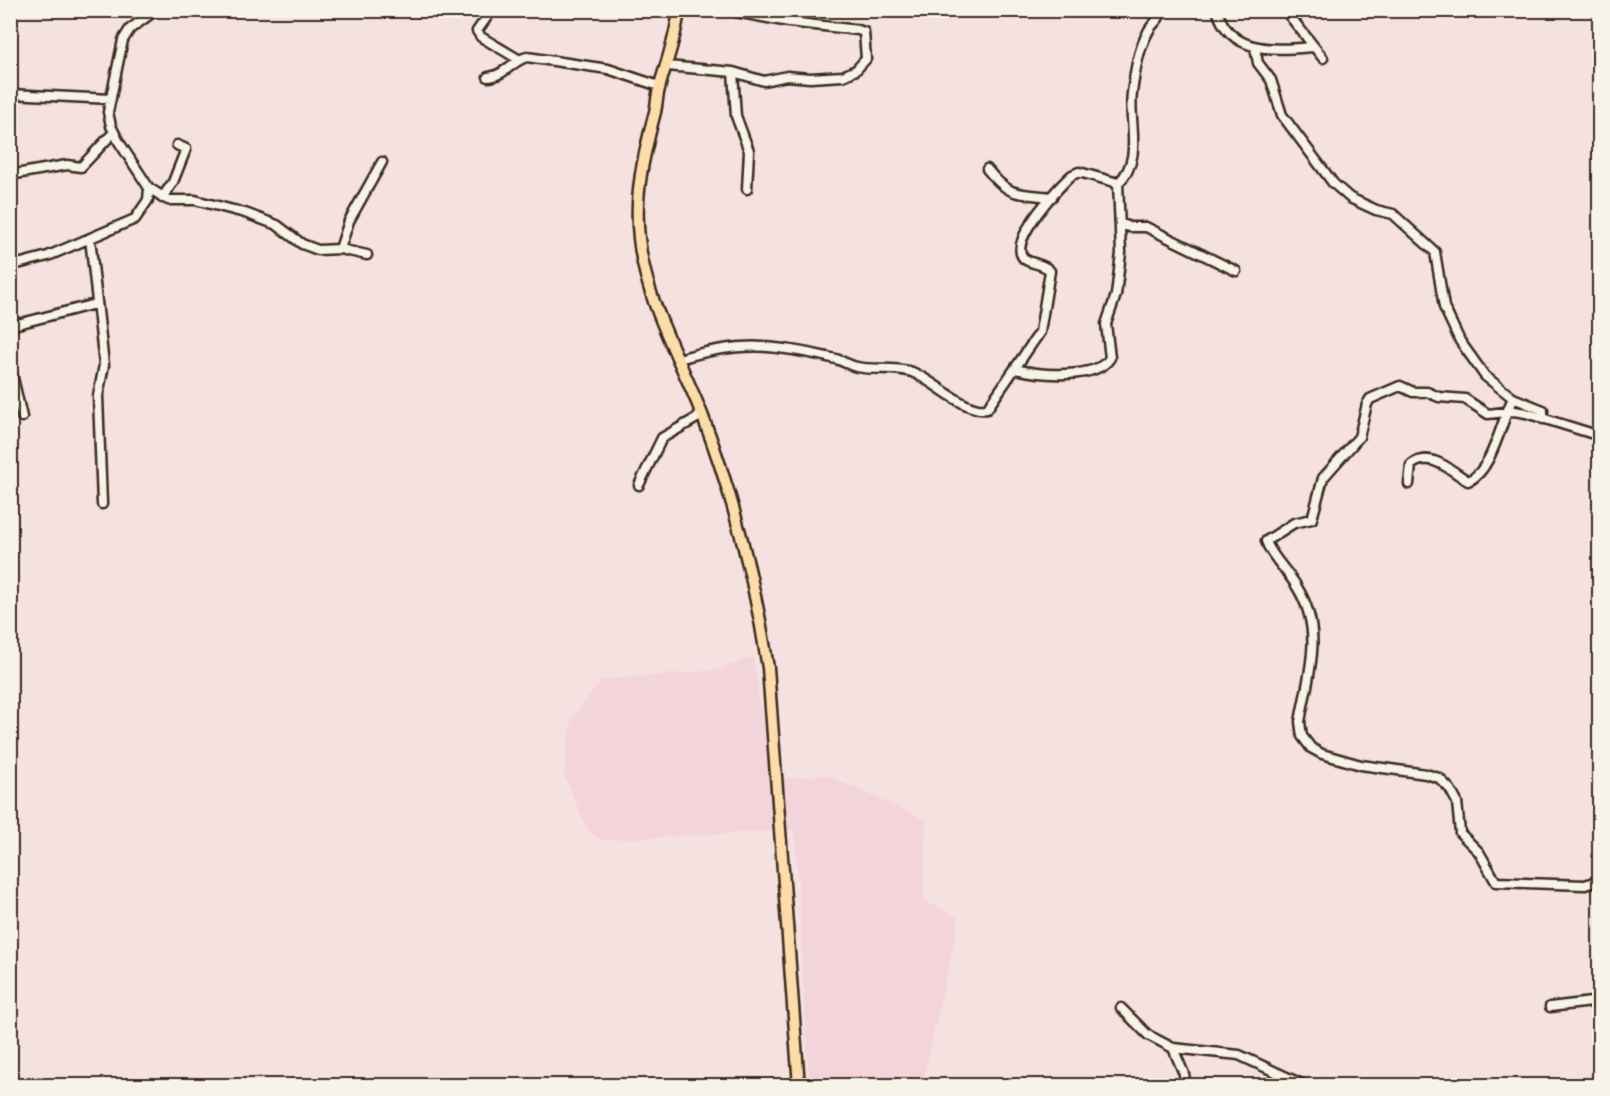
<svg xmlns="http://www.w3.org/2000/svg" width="1610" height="1096" font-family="Dekko,sans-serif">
  <rect width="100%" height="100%" fill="#f5e1e0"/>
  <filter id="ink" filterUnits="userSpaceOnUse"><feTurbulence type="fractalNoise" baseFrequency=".0167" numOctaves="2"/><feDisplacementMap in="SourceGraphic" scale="12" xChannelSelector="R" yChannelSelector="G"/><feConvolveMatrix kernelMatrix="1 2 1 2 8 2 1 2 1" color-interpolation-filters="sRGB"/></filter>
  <g filter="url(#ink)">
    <!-- built -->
    <path fill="#f3d4da" d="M753 657 771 780 826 775 926 820 923 900 959 918 922 1085H809L795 830 601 840 587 829 564 775 572 718 602 680 717 670Z"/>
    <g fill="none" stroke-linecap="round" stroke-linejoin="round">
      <defs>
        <path id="minor" d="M156 10 130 29 123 40 108 112 111 126 119 142 149 188 168 200H195L245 213 277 225 302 244 318 250 340 249 367 255
          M492 10 477 31 481 37 518 59
          M1217 10C1230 55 1275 50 1313 47
          M1285 10 1323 58
          M1255 48 1258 63 1271 80 1282 115 1333 183 1350 198 1376 210 1393 214 1435 252 1444 307 1460 341 1485 376 1513 398 1543 410V419
          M667 66 733 72 764 81 787 76 810 78 843 76 856 70 866 59 864 32 858 30 789 22 736 12
          M733 72 736 116 749 151 747 189
          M488 77C503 77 513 60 527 57L608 69 659 86
          M10 94 111 99
          M987 169C1010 198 1019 193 1052 197
          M10 175 67 165 81 167 114 132
          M162 198 173 182 186 149 177 145
          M1120 223 1129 227H1146L1236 271
          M90 238 104 365 98 396 102 504
          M340 249 349 221 382 162
          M10 266 48 256 135 219 148 200 149 188
          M10 326 95 304
          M679 359C740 341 774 344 836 359 843 361 850 366 857 367 876 371 893 366 912 372 935 381 965 413 987 409L1040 332 1050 271C1043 262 1027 265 1022 256 1011 238 1059 186 1072 175L1079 172 1118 183
          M10 365 22 417
          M1016 369C1039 375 1096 380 1110 358L1106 324 1116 295 1121 253 1118 183C1144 160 1128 121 1132 93 1135 71 1138 50 1149 30 1153 23 1161 19 1161 10
          M1600 436 1526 413 1514 411 1488 414 1465 399 1439 397 1427 392H1413L1400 386 1370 399 1367 404 1359 437 1323 478 1312 519 1294 523 1266 541C1271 557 1289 572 1297 587 1325 632 1308 675 1300 722L1302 736 1311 748 1322 754 1361 765 1426 774 1439 778 1450 789 1457 802 1460 833 1479 852 1496 882 1585 885 1600 880
          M1409 484 1411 465C1430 450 1450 470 1468 481 1492 472 1501 421 1513 398
          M639 485 662 438 702 415
          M1550 1007 1600 1001
          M1121 1008 1148 1035 1173 1048 1239 1055 1306 1086
          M1173 1048 1184 1074 1186 1086"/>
        <path id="major" d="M679 10C676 37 667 60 660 85 657 94 657 103 655 112 644 154 634 194 639 238 645 301 680 358 703 417 734 499 755 581 768 668L799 1086"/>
      </defs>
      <!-- minor casing -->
      <use href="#minor" stroke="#3b2a1e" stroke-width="13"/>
      <!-- major casing -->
      <use href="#major" stroke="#3b2a1e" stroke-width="15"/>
      <!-- minor -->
      <use href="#minor" stroke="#f7f3e8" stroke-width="8"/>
      <!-- major -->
      <use href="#major" stroke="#fddcac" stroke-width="10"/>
    </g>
  </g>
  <!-- margin -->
  <rect width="1610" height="1096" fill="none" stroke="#f7f3e8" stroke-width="36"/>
  <rect x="18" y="18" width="1574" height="1060" fill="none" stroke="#3b2a1e" stroke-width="2" filter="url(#ink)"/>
</svg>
